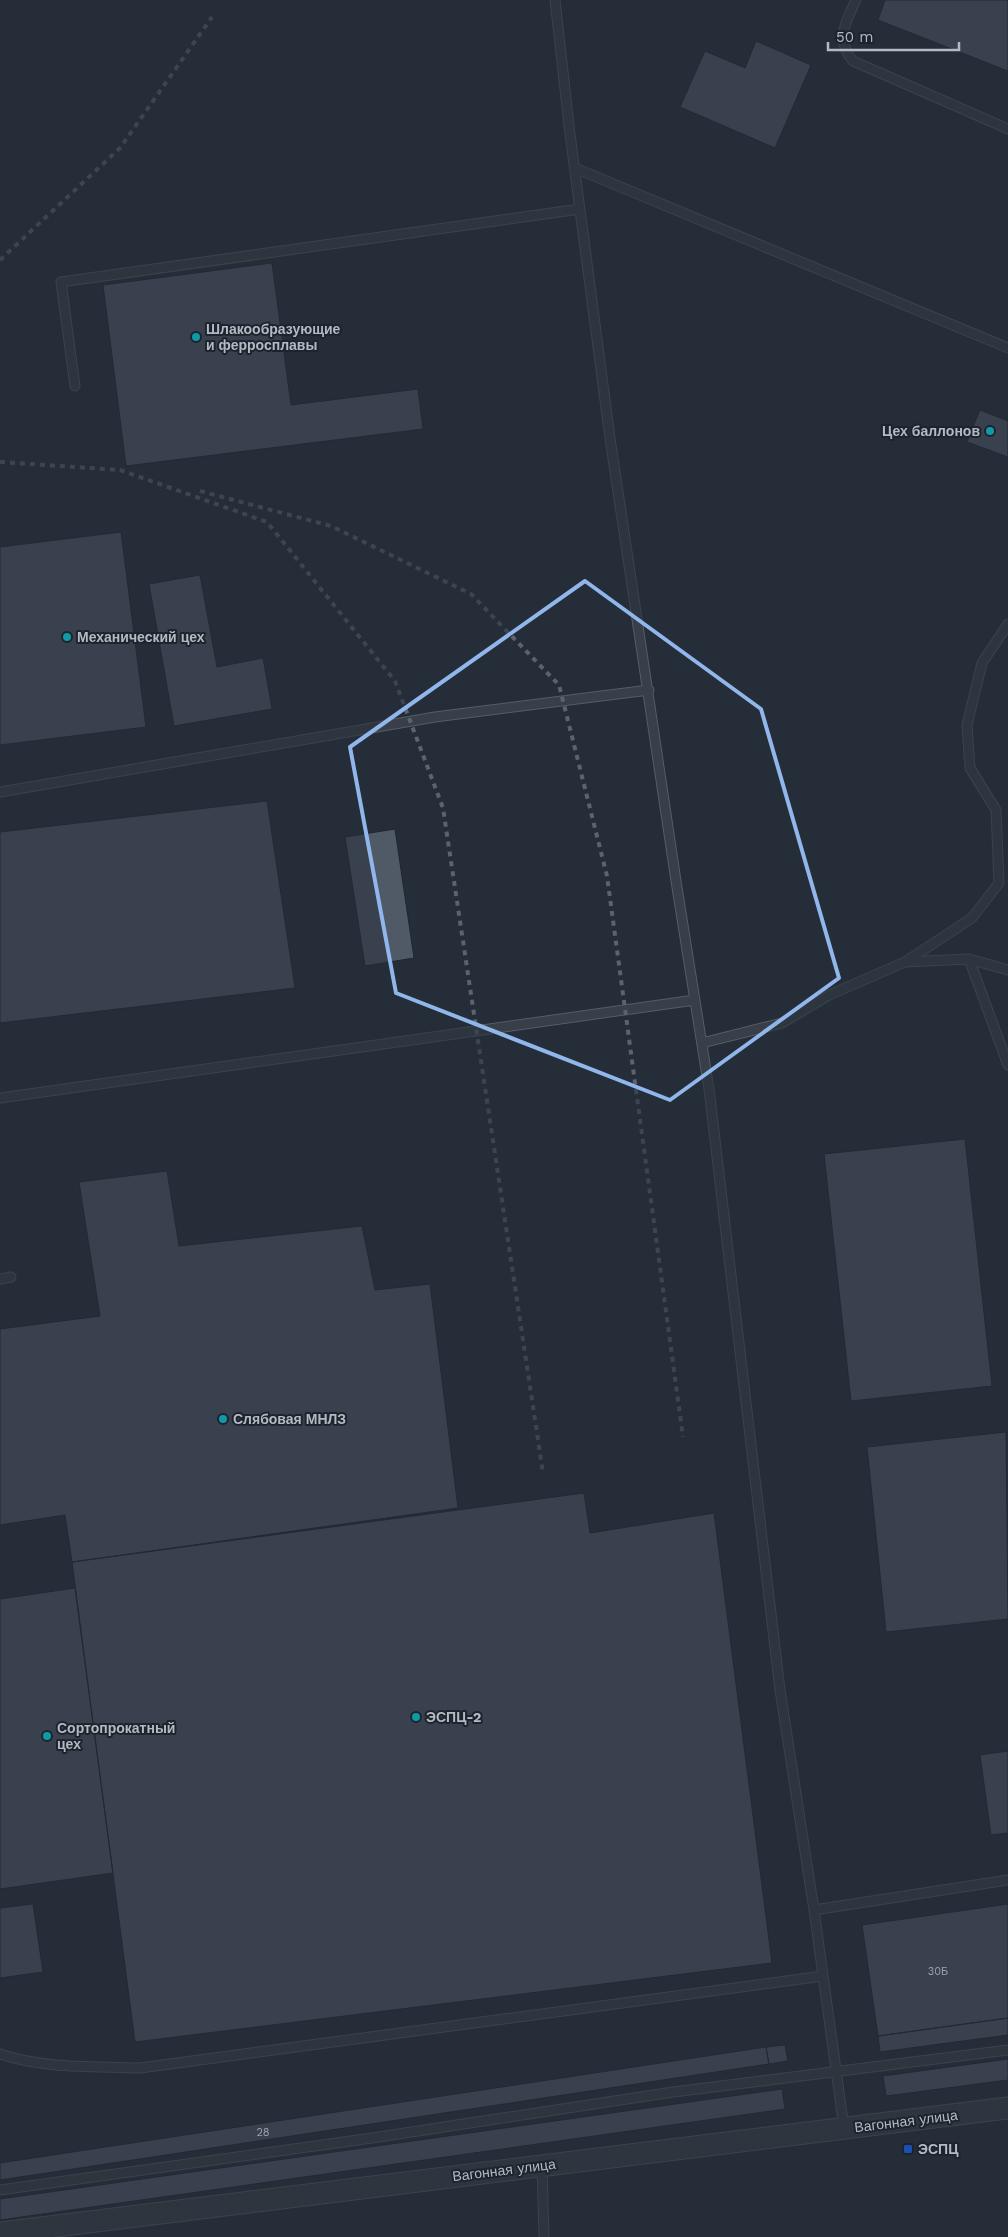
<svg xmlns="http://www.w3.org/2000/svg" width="1008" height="2237" font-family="'Work Sans',sans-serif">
  <rect width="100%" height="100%" fill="#242d38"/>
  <!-- building -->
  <path fill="#505966" stroke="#1f262f" d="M885 0H1008V71L878 20Z
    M756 41 811 65 775 148 680 107 705 51 745 68Z
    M272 263 291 405 418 389 423 429 126 466 103 285Z
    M980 410 1008 421V457L967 442Z
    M121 532 146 727 0 745V547Z
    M200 575 217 667 263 658 272 709 174 726 149 584Z
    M267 801 295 988 0 1023V832Z
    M395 829 414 958 365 966 345 837Z
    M965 1139 992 1386 851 1401 824 1154Z
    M167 1171 179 1246 362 1226 375 1290 430 1284 458 1508 72 1562 65 1515 0 1525V1329L100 1316 79 1182Z
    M1006 1432 1008 1619 886 1632 867 1447Z
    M584 1493 590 1533 714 1513 772 1963 135 2042 72 1562Z
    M75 1588 113 1873 0 1889V1599Z
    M1008 1751V1833L991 1835 980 1755Z
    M33 1904 43 1972 0 1978V1908Z
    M1008 1904V2018L878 2036 862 1925Z
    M1008 2018V2035L880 2052 878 2036Z
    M785 2045 788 2061 769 2064 766 2047Z
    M766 2047 769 2064 0 2180V2163Z
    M1008 2059V2080L886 2096 883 2076Z
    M782 2089 785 2109 0 2220V2199Z"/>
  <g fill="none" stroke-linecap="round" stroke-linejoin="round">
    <defs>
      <path id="service" d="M555 0 570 134 610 438 676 881 709 1089 780 1690 814 1910 844 2128
        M856 0C845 23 835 40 853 61L1008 129
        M575 168 1008 348
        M75 386 61 282 580 209
        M0 792 435 717 649 690
        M969 959 1008 1065
        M905 962 972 918 999 883 996 810 970 768 967 725 982 663 1008 624
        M702 1043 782 1023 829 995 905 962 969 959 1008 970
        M0 1098 695 1000
        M0 1279 11 1277
        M814 1910 1008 1880
        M0 2054C44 2069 94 2066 140 2068L823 1976
        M542 2166 544 2237
        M0 2190 372 2138 673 2092 1008 2050"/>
      <path id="tertiary" d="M0 2233 1008 2108"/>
    </defs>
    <!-- service casing -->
    <use href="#service" stroke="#565d66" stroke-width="11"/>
    <!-- tertiary casing -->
    <use href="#tertiary" stroke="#565d66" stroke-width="23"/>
    <!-- service -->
    <use href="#service" stroke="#383f48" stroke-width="9"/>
    <!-- tertiary -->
    <use href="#tertiary" stroke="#383f48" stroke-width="21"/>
    <!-- rail -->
    <path stroke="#5a636f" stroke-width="4" stroke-dasharray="5 5" stroke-linecap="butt" d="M0 260 120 148 212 17
      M0 462 120 470 267 522 395 681 443 808 543 1473
      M200 491 331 526 471 594 559 685 607 876 683 1437"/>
  </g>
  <!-- marked area -->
  <path d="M0 0H1008V2237H0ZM585 581 761 709 839 978 670 1100 396 993 350 747Z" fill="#242d38" fill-opacity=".55" fill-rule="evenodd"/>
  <path fill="none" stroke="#90b6ec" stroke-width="4" stroke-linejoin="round" d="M585 581 761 709 839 978 670 1100 396 993 350 747Z"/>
  <!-- markers -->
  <g fill="#0f9aa8" stroke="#1d242d" stroke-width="2">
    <circle cx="196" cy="337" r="5"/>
    <circle cx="990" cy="431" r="5"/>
    <circle cx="67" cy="637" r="5"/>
    <circle cx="223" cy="1419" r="5"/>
    <circle cx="416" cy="1717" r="5"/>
    <circle cx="47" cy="1736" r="5"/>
  </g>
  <rect fill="#1a4fb4" stroke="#1d242d" stroke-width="2" x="903" y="2144" width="10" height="10" rx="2.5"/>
  <g text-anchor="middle" stroke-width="4" stroke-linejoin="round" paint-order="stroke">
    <!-- number labels -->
    <g font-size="11" fill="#9aa2ac">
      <text x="938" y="1975">30Б</text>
      <text x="263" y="2136">28</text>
    </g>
    <!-- poi labels -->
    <g font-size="14" font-weight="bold" fill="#b3bac4" stroke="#1d242d" text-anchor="start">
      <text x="206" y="334">Шлакообразующие<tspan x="206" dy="16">и ферросплавы</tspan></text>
      <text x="980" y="436" text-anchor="end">Цех баллонов</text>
      <text x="77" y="642">Механический цех</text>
      <text x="233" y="1424">Слябовая МНЛЗ</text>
      <text x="426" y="1722">ЭСПЦ-2</text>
      <text x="57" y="1733">Сортопрокатный<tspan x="57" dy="16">цех</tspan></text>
      <text x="918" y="2154">ЭСПЦ</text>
    </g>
    <!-- street labels -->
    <g font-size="14" fill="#b3bac4" stroke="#1d242d">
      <text transform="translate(906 2121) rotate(-7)" y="5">Вагонная улица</text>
      <text transform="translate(504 2170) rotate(-7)" y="5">Вагонная улица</text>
    </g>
  </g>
  <!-- scale -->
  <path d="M828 42v8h131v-8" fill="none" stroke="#b3bac4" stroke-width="2.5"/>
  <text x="836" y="42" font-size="15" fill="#b3bac4" stroke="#1d242d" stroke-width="4" paint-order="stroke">50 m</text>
</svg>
